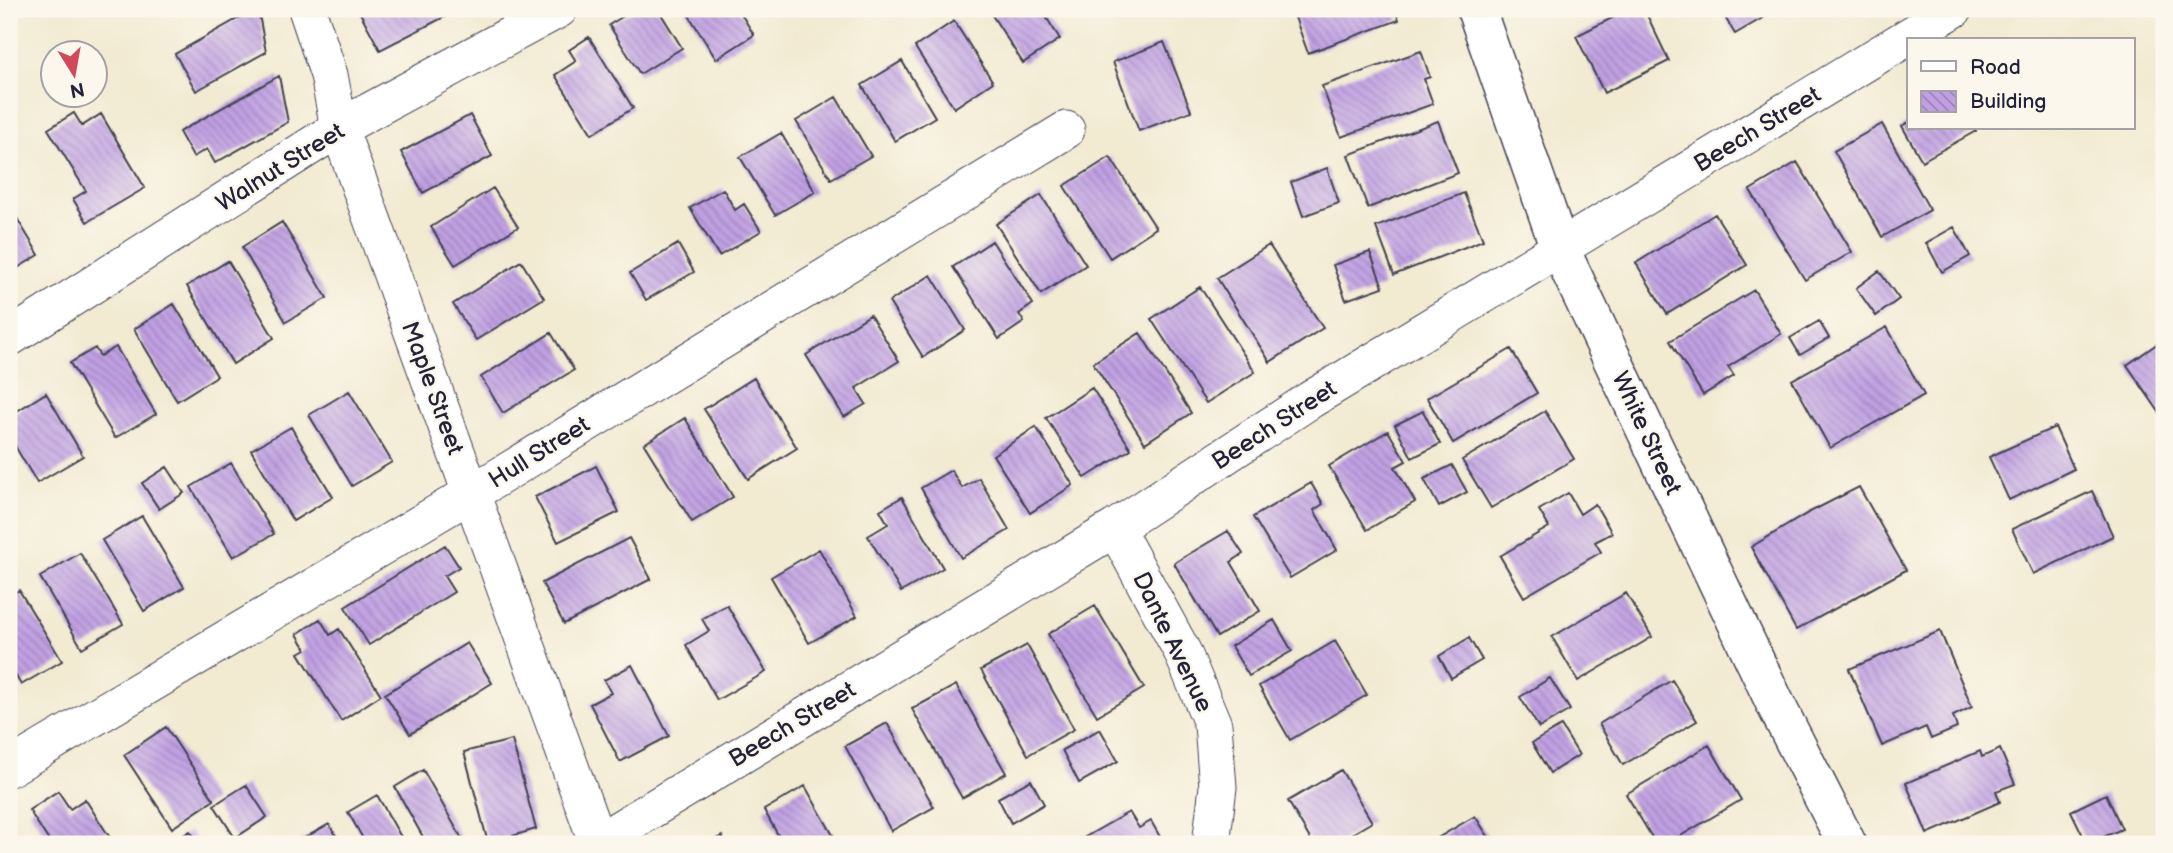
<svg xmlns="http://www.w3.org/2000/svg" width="2173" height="853" font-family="'Balsamiq Sans',sans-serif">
  <defs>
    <pattern id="building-back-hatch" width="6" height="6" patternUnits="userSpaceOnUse" patternTransform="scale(1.75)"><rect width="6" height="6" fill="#c0a0e3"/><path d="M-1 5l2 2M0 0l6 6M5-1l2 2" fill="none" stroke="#9c82b9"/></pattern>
  </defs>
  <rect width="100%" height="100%" fill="#fbf7ec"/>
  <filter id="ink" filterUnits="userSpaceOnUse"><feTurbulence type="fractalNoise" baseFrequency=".0143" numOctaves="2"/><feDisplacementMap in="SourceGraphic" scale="14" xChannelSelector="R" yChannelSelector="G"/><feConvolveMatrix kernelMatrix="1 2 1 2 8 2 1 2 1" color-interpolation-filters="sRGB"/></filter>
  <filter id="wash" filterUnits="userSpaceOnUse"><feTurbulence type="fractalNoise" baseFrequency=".00686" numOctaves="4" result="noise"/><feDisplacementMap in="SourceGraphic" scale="28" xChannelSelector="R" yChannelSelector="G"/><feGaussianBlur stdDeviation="1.57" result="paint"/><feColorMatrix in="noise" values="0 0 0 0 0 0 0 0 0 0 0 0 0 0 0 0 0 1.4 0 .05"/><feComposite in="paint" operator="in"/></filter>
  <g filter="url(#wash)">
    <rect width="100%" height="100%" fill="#f2ead1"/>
    <g id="blocks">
      <!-- building -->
      <path fill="url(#building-back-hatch)" d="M255 9H258L266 52 196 91 175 54Z
        M358 9H453L454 12 380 50Z
        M635 9H658L682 48 640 74 609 25Z
        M685 9H738L754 35 716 59Z
        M988 9H1041L1060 39 1023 63Z
        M1292 9H1395L1399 20 1308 53Z
        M1630 9H1644L1669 61 1604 93 1576 36Z
        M1720 9H1778L1735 34Z
        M954 21 993 82 954 108 915 47Z
        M589 37 633 108 592 134 555 75 576 61 569 50Z
        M1164 42 1191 111 1139 131 1113 62Z
        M1421 51 1430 77 1424 79 1433 104 1341 137 1322 86Z
        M902 61 935 117 895 141 862 85Z
        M279 76 288 122 215 163 207 149 193 157 179 132Z
        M836 97 871 156 831 179 796 121Z
        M74 113 82 126 101 114 145 188 87 222 73 199 86 191 48 129Z
        M470 115 492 156 423 193 401 152Z
        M1438 121 1458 173 1368 208 1348 155Z
        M1909 122V128H1974L1976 131 1922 161 1902 126Z
        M1882 124 1930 210 1882 237 1834 151Z
        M781 133 815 192 775 215 740 157Z
        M1110 157 1156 228 1110 258 1064 186Z
        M1797 162 1852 252 1805 280 1750 190Z
        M1327 168 1339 203 1303 216 1291 182Z
        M493 188 518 227 455 265 431 227Z
        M723 189 735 210 744 204 761 231 719 256 690 208Z
        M1464 193 1483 240 1394 275 1376 227Z
        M1041 195 1086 265 1041 294 996 224Z
        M9 205 39 255 9 273Z
        M1715 214 1747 265 1667 314 1636 263Z
        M282 222 327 298 286 322 242 247Z
        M1954 227 1970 256 1942 272 1926 243Z
        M992 241 1033 304 1019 314 1024 322 999 339 953 267Z
        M678 244 694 272 646 300 630 273Z
        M1269 245 1323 328 1270 362 1217 278Z
        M1370 252 1383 287 1346 300 1333 265Z
        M228 261 274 338 233 364 187 286Z
        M521 261 544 298 476 340 453 304Z
        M1879 271 1899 299 1876 316 1856 288Z
        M931 275 965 330 923 357 889 302Z
        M1200 287 1255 372 1206 403 1151 319Z
        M1754 290 1781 334 1728 367 1734 376 1703 395 1670 341Z
        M174 304 217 376 177 401 134 329Z
        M870 315 899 361 856 388 866 404 844 417 806 355Z
        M1819 321 1829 338 1800 355 1790 338Z
        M1887 327 1924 395 1830 448 1792 380Z
        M551 333 574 370 503 413 481 377Z
        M1140 333 1191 413 1145 443 1093 363Z
        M2164 339V419L2127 365Z
        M116 347 156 414 115 438 70 363 95 348 100 356Z
        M1511 349 1537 393 1453 443 1427 398Z
        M754 378 797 448 748 479 704 409Z
        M1092 388 1131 449 1085 478 1046 418Z
        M349 391 392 462 352 486 309 415Z
        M46 393 83 456 37 483 9 436V416Z
        M1423 411 1440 444 1412 458 1395 425Z
        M1545 411 1574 459 1491 508 1462 460Z
        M685 418 733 497 692 522 644 444Z
        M291 427 333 497 293 521 251 450Z
        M1036 427 1073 485 1030 513 993 455Z
        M2055 427 2074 469 2009 500 1989 457Z
        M1388 431 1406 461 1395 467 1415 502 1367 530 1329 466Z
        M231 463 274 534 233 557 191 487Z
        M1452 465 1467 492 1439 507 1424 479Z
        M596 466 619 512 558 542 535 497Z
        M167 467 184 493 159 509 142 483Z
        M951 470 962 488 979 478 1009 530 961 558 921 488Z
        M1311 483 1323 504 1314 510 1337 550 1290 578 1253 517Z
        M1859 487 1906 570 1796 630 1751 547 1808 513Z
        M2092 491 2113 536 2033 574 2012 529Z
        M1568 493 1580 514 1595 504 1612 533 1595 542 1601 552 1524 597 1500 556 1549 527 1539 510Z
        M902 497 943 568 901 592 868 536 888 524 880 510Z
        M142 516 184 587 144 611 102 540Z
        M1228 531 1243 554 1231 562 1260 611 1217 637 1174 563Z
        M629 538 651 579 564 624 542 583Z
        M445 545 459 567 444 576 454 592 369 645 345 607Z
        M819 549 857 616 809 643 771 577Z
        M80 553 123 624 82 648 40 577Z
        M19 590 62 661 21 685 9 664V596Z
        M1626 593 1652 637 1578 681 1552 637Z
        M727 605 766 672 717 700 686 645 709 631 702 619Z
        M1095 606 1144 688 1097 716 1048 634Z
        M320 619 330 635 339 629 381 695 341 721 299 653 306 649 297 634Z
        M1274 620 1292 651 1249 676 1231 646Z
        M1940 631 1972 707 1953 716 1957 728 1931 739 1926 727 1882 746 1849 669Z
        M1469 638 1482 660 1451 678 1439 656Z
        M1335 641 1367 695 1290 740 1259 686Z
        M467 643 492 683 410 734 385 694Z
        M1027 645 1074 729 1028 755 981 670Z
        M632 665 669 736 620 762 590 704 611 693 604 680Z
        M1550 678 1570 710 1539 728 1520 697Z
        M1672 680 1697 721 1623 765 1599 724Z
        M956 685 1006 773 962 798 912 709Z
        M887 723 934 807 891 831 845 746Z
        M1561 726 1579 755 1550 773 1532 743Z
        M166 727 214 800 172 828 124 755Z
        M1100 729 1118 761 1079 783 1062 750Z
        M512 740 536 829 488 843 464 752Z
        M1709 745 1741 800 1667 844H1656L1626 794Z
        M2000 749 2015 784 1996 791 2000 802 1927 834 1906 783 1980 751 1982 757Z
        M423 770 465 844H411L423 837 395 787Z
        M1341 770 1372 822 1335 844H1313L1288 801Z
        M1031 780 1044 804 1011 823 998 798Z
        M246 785 267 817 235 838 214 805Z
        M805 786 838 844H783L764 810Z
        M58 791 70 809 85 799 114 844H51L29 810Z
        M2106 794 2122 829 2087 844 2071 811Z
        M377 795 405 844H366L348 812Z
        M1129 812 1139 828 1151 821 1164 844H1073Z
        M1475 816 1493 844H1432L1431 842Z
        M329 824 341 844H304L301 840Z
        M190 831 199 844H170Z
        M722 836 726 844H706Z"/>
    </g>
  </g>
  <g filter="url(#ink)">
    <use href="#blocks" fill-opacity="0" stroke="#414052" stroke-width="2"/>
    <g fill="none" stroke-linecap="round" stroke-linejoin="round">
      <defs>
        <path id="street" d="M307 9 329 75 339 128 598 844
          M9 338 339 128 559 9
          M1115 528 1182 651 1213 725 1218 787 1211 844
          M9 768 497 478 1066 130
          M595 844 1115 528 1310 400 1954 9"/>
        <path id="secondary" d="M1476 9 1560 249 1776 705 1847 844"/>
      </defs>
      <!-- street casing -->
      <use href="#street" stroke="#414052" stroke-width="39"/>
      <!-- secondary casing -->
      <use href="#secondary" stroke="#414052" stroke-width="41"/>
      <!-- street -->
      <use href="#street" stroke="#fff" stroke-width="37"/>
      <!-- secondary -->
      <use href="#secondary" stroke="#fff" stroke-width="38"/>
    </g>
  </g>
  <g text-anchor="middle" stroke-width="5" stroke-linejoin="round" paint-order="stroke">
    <!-- street labels -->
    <g font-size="24" fill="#22223b" stroke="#fbf7ec">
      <text transform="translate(1757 129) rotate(-31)" y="8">Beech Street</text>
      <text transform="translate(280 167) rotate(-32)" y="8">Walnut Street</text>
      <text transform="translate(433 388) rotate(70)" y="8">Maple Street</text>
      <text transform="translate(1274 425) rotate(-33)" y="8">Beech Street</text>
      <text transform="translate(1647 433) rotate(65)" y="8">White Street</text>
      <text transform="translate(539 452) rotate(-32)" y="8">Hull Street</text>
      <text transform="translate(1173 642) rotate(64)" y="8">Dante Avenue</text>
      <text transform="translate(792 724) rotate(-31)" y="8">Beech Street</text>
    </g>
  </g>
  <!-- margin -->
  <rect width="2173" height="853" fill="none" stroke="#fbf7ec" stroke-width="35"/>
  <!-- legend -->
  <rect x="1907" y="38" width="228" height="91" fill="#fbf7ec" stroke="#a4a2a5" stroke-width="2"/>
  <rect x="1921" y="61" width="35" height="10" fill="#ffffff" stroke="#a4a2a5" stroke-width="2"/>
  <text x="1970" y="74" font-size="21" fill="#22223b">Road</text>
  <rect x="1921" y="91" width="35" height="21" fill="url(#building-back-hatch)" stroke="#a4a2a5" stroke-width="2"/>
  <text x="1970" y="108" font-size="21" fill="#22223b">Building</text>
  <!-- north arrow -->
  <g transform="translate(74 74) rotate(169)"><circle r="33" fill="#fbf7ec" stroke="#a4a2a5" stroke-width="2"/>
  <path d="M0-5L12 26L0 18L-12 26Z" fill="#d1495b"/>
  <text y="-10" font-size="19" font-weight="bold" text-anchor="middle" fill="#22223b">N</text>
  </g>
</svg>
